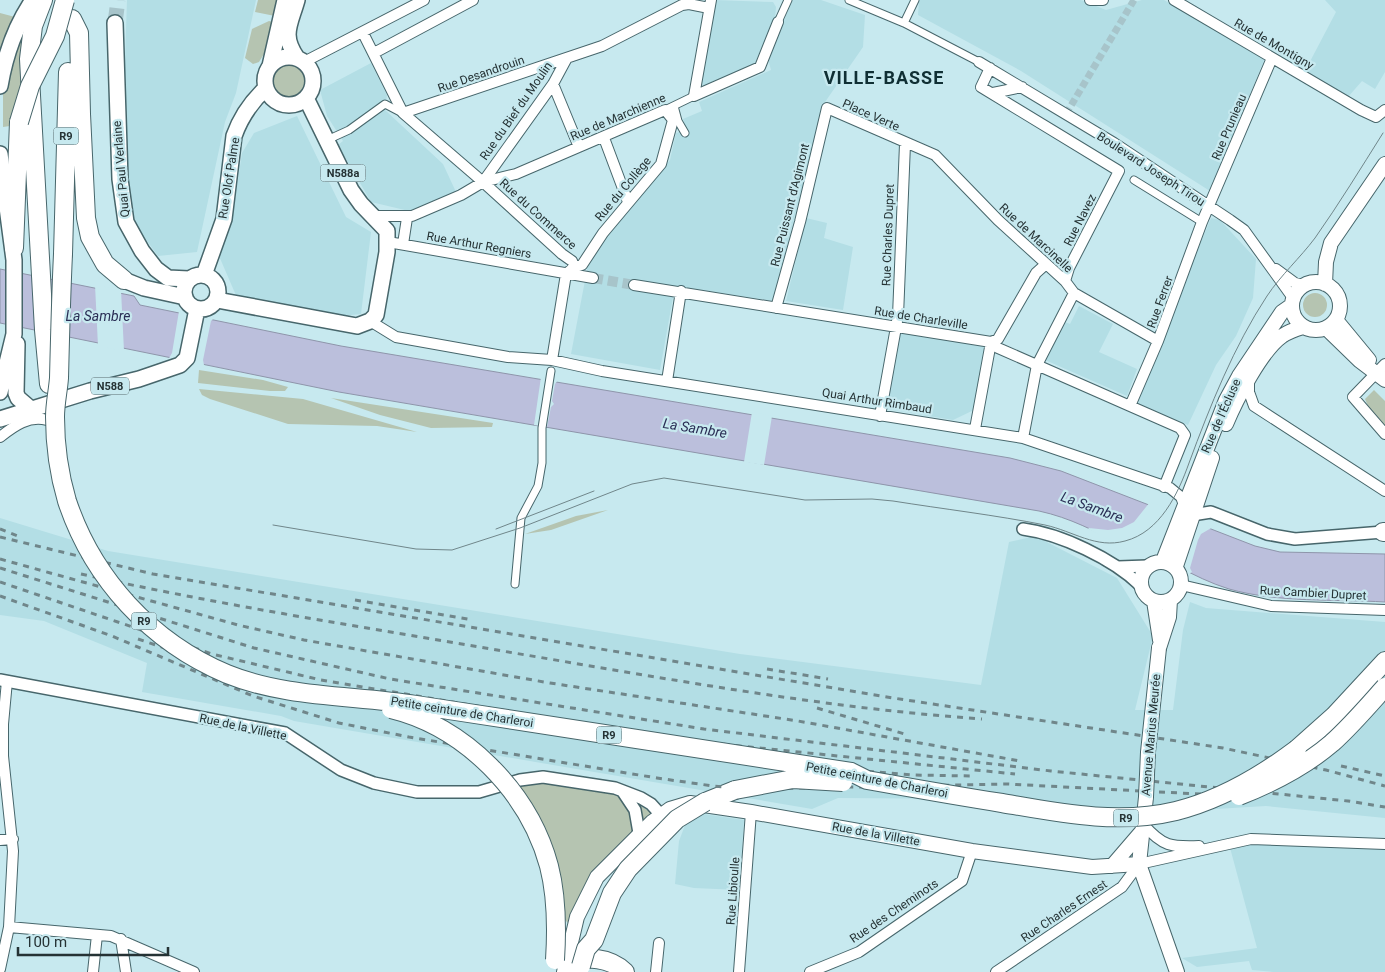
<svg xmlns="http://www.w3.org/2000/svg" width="1385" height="972" font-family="Roboto,sans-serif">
  <rect width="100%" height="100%" fill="#c7e9ef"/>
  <!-- built -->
  <path fill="#b3dee5" d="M127 0H256L236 93 225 122 197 252 158 256 136 226 129 200 124 91Z
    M714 0 773 2 776 7 775 19 753 67 705 87 700 83Z
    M792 0H821L865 15 863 47 823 105 773 301 675 286 660 370 571 354 587 270 584 264 670 160 676 133 686 130 683 119 702 111 699 102 771 70 768 59Z
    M919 0H1081L1106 10 1142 0H1164L1265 58 1210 191 1021 71 918 15Z
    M1325 0H1385V72L1375 89 1362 81 1348 97 1305 71 1336 12Z
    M371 63 387 95 385 110 443 164 456 192 409 211 371 202 338 145 343 141 327 116 320 90Z
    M297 116 346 217 371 232 361 314 341 316 238 300 219 256 232 220 242 153 254 133Z
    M806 218 827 223 824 238 853 247 843 310 786 301Z
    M1211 218 1220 220 1256 259 1253 298 1236 336 1216 365 1188 425 1133 403Z
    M1079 306 1113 324 1099 352 1137 369 1127 396 1045 360 1065 322 1070 324Z
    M900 332 984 347 974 410 953 420 887 409Z
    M0 518 108 551 740 654 981 685 1009 542 1035 536 1117 578 1153 636 1135 710H1173L1183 630 1190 602 1206 608 1385 622V818L1266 806 1115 815 988 799 838 798 812 809 294 721 281 716 142 692 147 663 44 621 0 615Z
    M690 812 744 820 739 890 694 888 675 884 679 841Z
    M1251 839 1385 844V972H1274L1252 970 1249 961 1197 967 1182 958 1257 948 1229 844Z"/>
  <!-- green -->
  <path fill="#b5c4b1" d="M258 0H279L275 16 255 12Z
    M0 13 15 17 0 50Z
    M269 21 273 22 267 49 259 62 253 64 245 58 252 29Z
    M24 22V81L10 126 3 127V90Z
    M271 80a18 18 0 1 1 36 0a18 18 0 1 1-36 0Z
    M1303 305a12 12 0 1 1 24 0a12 12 0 1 1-24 0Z
    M199 370 263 380 288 387 285 391H270L198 383Z
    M199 389 303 399 417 432 377 426 288 424 210 399 202 395Z
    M1374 390 1385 401V427L1370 411 1365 399Z
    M331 398 493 423 492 427 431 428 380 415Z
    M608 510 551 530 525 534 576 516Z
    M541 781C579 787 623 789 654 815L569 924 563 918 518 786Z"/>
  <!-- water -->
  <path fill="#bbbfdc" stroke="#8e95aa" d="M0 269 134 296 140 305 341 346 1010 458 1061 471 1255 546 1280 552 1385 554V602C1334 599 1279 603 1229 589 1210 583 1194 575 1177 566 1159 558 1141 553 1123 545 1094 531 1071 518 1039 511L339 392 0 323Z"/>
  <!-- pier -->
  <path fill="#c7e9ef" d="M95 285 121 290 124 351 98 346Z
    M179 311 214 318 211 321 203 360 204 365 208 369 168 360 172 353Z
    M541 377 558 380 555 384 552 401 554 404 551 407 547 427 534 425Z
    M752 412 772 416 764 465 744 462Z
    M1150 502 1213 527 1201 534 1198 540 1190 568 1192 572 1187 575 1122 547 1088 529 1089 528 1108 530 1122 528 1134 522Z"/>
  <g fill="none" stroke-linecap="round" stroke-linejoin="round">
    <!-- pedestrian-tunnel -->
    <path stroke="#a7c4ca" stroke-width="7" stroke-dasharray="7 3.5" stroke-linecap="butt" d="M1066 114 1134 0"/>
    <!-- minor-tunnel -->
    <path stroke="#a7c4ca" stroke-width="10" stroke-dasharray="10 5" stroke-linecap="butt" d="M593 278 634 285"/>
    <!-- primary-tunnel -->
    <path stroke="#a7c4ca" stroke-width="15" stroke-dasharray="15 8" stroke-linecap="butt" d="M115 23 118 0"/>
    <defs>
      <path id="pedestrian" d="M849 0 904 23 979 62
        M778 22 788 0
        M904 23 915 0
        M674 106 678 121 685 133
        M665 110 694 96
        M327 140 349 130 385 104 402 113
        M1134 180 1202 222
        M515 584 521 518 538 486 542 463V428L551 371"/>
      <path id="minor" d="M711 0 694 96 760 67 778 22
        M1090 0H1103
        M1174 0 1361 110 1376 117 1385 110
        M363 33 403 113 483 182 562 254 572 261 574 267
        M374 53 473 0
        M304 62 424 0
        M979 62 1114 143 1230 220 1244 230 1293 298
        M990 68 981 87 1119 171 1069 268 1065 281
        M553 84 579 147
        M993 93 1022 87
        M403 113 602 46 682 5 689 4 709 8
        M604 138 628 202
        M483 182 553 84 567 58
        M372 216H412L461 195 483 182 516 174 665 110 673 120 661 164 603 233 582 265 574 267 566 274
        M388 242 593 278
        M403 244 407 218
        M1276 269 1295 283 1304 285
        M634 285 991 342 998 348 1180 428 1185 435 1164 487
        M776 308 800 222 827 108 935 155 998 220 1065 281 1074 293 1158 341
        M370 321 396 337 508 357 552 360 602 371 1023 438 1170 488 1181 497 1184 505
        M552 360 566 274
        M1385 364 1353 397 1385 434
        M1249 380V392L1254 406 1385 491
        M667 381 681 291
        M1130 406 1158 341 1202 222 1272 58
        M880 416 898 316 905 144
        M975 429 991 342 998 339 1036 273 1046 264
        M0 437C14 426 29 415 47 420
        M1023 438 1037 365 1074 293
        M1181 585 1271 606 1385 610
        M1143 824C1163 847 1171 847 1199 846
        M0 840 13 839
        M9 927 111 936 194 972
        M121 939 126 972
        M0 969 9 927 13 851 3 756V724L7 681
        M93 972 97 935
        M656 972 659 943
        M739 972 751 812
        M810 972 859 952 962 881 972 851
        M996 972 1122 887 1139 864 1251 839 1385 844"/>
      <path id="tertiary" d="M1192 515 1211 512 1267 534 1295 539 1383 532
        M1023 529C1061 534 1113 559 1140 585
        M1118 567 1147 566
        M0 680 285 733 341 770 374 783 417 792H479L520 780 543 777 615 788 641 798 651 804 661 815
        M623 792 635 810 639 833"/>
      <path id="secondary" d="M1292 306a24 24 0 1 1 48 0a24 24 0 1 1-48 0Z
        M1325 284 1326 262 1331 243 1385 164
        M1336 320 1369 360
        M1326 328 1360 361 1385 380
        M1226 424C1236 400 1261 351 1282 336 1288 332 1296 329 1303 327
        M1163 561 1226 400 1239 376 1282 312 1292 305
        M1141 582a20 20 0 1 1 40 0a20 20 0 1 1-40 0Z
        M1176 566 1212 458
        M1154 601 1160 640
        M1159 648 1169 617 1170 600
        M1146 797 1139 864 1177 972
        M1112 866 1143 830
        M564 972 577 917 597 877 652 822 670 809 690 803 751 812 972 851 1092 867 1139 864"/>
      <path id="primary" d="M115 23 120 179 126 222 142 251 156 269 168 278 189 279
        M265 81a24 24 0 1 1 48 0a24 24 0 1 1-48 0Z
        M297 58C281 35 290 25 297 0
        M270 66 285 0
        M0 86C5 56 16 25 33 0
        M0 154 14 260V334L0 392
        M184 292a17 17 0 1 1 34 0a17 17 0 1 1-34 0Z
        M204 275 224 219 234 136C241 116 251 102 266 88
        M124 280 144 288 185 297
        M217 300 357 326 370 321 376 315 387 252V231L361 204 351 190 306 98
        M17 344 16 393 18 398 32 410
        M0 419 90 391 139 379 180 365 187 358 197 309"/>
      <path id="motorway" d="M43 0 33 26 29 59 44 330 49 384
        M72 19 79 33 81 114 86 218 90 237 105 264 124 280
        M14 248 19 122
        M63 254 68 72
        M1383 532H1385
        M1297 749 1334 716 1385 661
        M705 802 735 790
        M569 966C586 954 610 958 625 972"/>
    </defs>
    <!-- pedestrian casing -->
    <use href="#pedestrian" stroke="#47666b" stroke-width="9"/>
    <!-- minor casing -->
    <use href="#minor" stroke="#47666b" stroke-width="12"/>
    <!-- tertiary casing -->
    <use href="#tertiary" stroke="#47666b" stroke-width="14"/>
    <!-- secondary casing -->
    <use href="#secondary" stroke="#47666b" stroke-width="16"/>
    <!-- primary casing -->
    <use href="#primary" stroke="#47666b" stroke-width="18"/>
    <!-- motorway casing -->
    <use href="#motorway" stroke="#47666b" stroke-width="20"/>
    <!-- pedestrian -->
    <use href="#pedestrian" stroke="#fff" stroke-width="7"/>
    <!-- minor -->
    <use href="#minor" stroke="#fff" stroke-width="10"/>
    <!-- tertiary -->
    <use href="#tertiary" stroke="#fff" stroke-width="11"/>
    <!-- secondary -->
    <use href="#secondary" stroke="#fff" stroke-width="14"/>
    <!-- primary -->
    <use href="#primary" stroke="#fff" stroke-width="15"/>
    <!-- motorway -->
    <use href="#motorway" stroke="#fff" stroke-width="18"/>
    <!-- tram -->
    <path stroke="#70868a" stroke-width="1" d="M273 525 416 549 452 550 520 528 632 484 664 478 805 500 872 499 893 501C943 509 995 515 1045 525 1073 531 1096 549 1125 541 1160 532 1178 494 1189 463 1210 406 1234 346 1267 296 1281 275 1300 258 1315 238 1339 204 1361 168 1383 133
      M496 529 594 491"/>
    <!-- rail -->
    <path stroke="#70868a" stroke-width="3" stroke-dasharray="6 6" stroke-linecap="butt" d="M0 529 18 536
      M0 537 153 574 893 698 1223 748 1326 770 1385 786
      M0 559 238 625 304 640 550 683 798 721 1020 761
      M0 568 254 648 390 679 704 729 1051 771 1348 801 1385 807
      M81 574C224 606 370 628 514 653 669 679 824 708 982 719
      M0 582 212 654 321 680 681 740 1015 774
      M0 596 112 636 253 696 339 723 409 737 657 778 713 786 751 789 1007 784 1218 795
      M355 600 473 620
      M138 639 275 685 587 739 751 762 913 775 971 776
      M767 669 828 679
      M817 708 908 735
      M1341 766 1385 776"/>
    <defs>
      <path id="secondary-bridge" d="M1146 797 1148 752 1159 648"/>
      <path id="motorway-bridge" d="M19 122 30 86 55 36 65 0
        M63 254C61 295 60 337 59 378 58 391 55 404 55 417 55 445 59 474 67 501 93 579 151 642 227 674 286 698 354 695 416 705 561 727 706 750 851 772L867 780C912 788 957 796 1002 803 1060 813 1118 825 1176 811 1220 800 1261 776 1297 749
        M391 709C465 727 529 792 549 866 557 897 557 929 555 960
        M735 790 793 779 843 782
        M1239 796C1272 783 1305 766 1332 743 1351 726 1368 706 1385 687
        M581 966 586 949 594 940 612 893 628 869 677 819 705 802"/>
    </defs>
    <!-- secondary-bridge casing -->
    <use href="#secondary-bridge" stroke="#47666b" stroke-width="16" stroke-linecap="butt"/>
    <!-- motorway-bridge casing -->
    <use href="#motorway-bridge" stroke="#47666b" stroke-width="20" stroke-linecap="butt"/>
    <!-- secondary-bridge -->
    <use href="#secondary-bridge" stroke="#fff" stroke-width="14"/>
    <!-- motorway-bridge -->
    <use href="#motorway-bridge" stroke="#fff" stroke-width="18"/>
  </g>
  <g text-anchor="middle" stroke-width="4.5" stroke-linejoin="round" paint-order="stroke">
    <!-- shield labels -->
    <g fill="#c7e9ef" stroke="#56696c" stroke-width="1">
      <rect x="53.5" y="127.5" width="25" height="17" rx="4"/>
      <rect x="320.5" y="164.5" width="45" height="17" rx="4"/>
      <rect x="91" y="377.5" width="38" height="17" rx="4"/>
      <rect x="131.5" y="612.5" width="25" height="17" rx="4"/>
      <rect x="596.5" y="726.5" width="25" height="17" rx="4"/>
      <rect x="1113.5" y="809.5" width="25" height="17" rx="4"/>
    </g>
    <g font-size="11" font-weight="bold" fill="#253234">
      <text x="66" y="140">R9</text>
      <text x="343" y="177">N588a</text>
      <text x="110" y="390">N588</text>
      <text x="144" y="625">R9</text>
      <text x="609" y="739">R9</text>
      <text x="1126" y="822">R9</text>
    </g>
    <!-- street labels -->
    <g font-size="12" fill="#253234" stroke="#c7e9ef">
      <text transform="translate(1274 44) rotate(30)" y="4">Rue de Montigny</text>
      <text transform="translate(481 74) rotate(-19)" y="4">Rue Desandrouin</text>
      <text transform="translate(516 111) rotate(-55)" y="4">Rue du Bief du Moulin</text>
      <text transform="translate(871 115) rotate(24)" y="4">Place Verte</text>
      <text transform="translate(618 117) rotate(-23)" y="4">Rue de Marchienne</text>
      <text transform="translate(1229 127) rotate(-67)" y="4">Rue Prunieau</text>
      <text transform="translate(121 169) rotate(-95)" y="4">Quai Paul Verlaine</text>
      <text transform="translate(1151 169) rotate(33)" y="4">Boulevard Joseph Tirou</text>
      <text transform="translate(229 178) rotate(-81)" y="4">Rue Olof Palme</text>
      <text transform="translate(623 189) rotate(-50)" y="4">Rue du Collège</text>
      <text transform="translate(790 205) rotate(-76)" y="4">Rue Puissant d'Agimont</text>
      <text transform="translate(538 214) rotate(42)" y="4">Rue du Commerce</text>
      <text transform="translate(1080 220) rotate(-63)" y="4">Rue Navez</text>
      <text transform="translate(888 235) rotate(-88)" y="4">Rue Charles Dupret</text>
      <text transform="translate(1036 238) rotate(43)" y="4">Rue de Marcinelle</text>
      <text transform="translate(479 245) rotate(10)" y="4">Rue Arthur Regniers</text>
      <text transform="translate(1160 302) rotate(-70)" y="4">Rue Ferrer</text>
      <text transform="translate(921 318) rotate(9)" y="4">Rue de Charleville</text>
      <text transform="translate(877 401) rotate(9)" y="4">Quai Arthur Rimbaud</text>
      <text transform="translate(1221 416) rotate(-66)" y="4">Rue de l'Écluse</text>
      <text transform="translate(1313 593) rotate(3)" y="4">Rue Cambier Dupret</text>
      <text transform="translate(462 712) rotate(9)" y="4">Petite ceinture de Charleroi</text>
      <text transform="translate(243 727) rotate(12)" y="4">Rue de la Villette</text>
      <text transform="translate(1151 735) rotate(-85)" y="4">Avenue Marius Meurée</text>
      <text transform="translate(877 780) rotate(11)" y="4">Petite ceinture de Charleroi</text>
      <text transform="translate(876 834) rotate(10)" y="4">Rue de la Villette</text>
      <text transform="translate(733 891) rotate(-86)" y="4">Rue Libioulle</text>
      <text transform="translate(894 911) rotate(-34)" y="4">Rue des Cheminots</text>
      <text transform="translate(1064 911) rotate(-34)" y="4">Rue Charles Ernest</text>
    </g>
    <!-- water labels -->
    <g font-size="14" font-style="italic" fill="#2a2e55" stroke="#c7e9ef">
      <text x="98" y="321">La Sambre</text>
      <text transform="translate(695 428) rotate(9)" y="5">La Sambre</text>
      <text transform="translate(1092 507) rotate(20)" y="5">La Sambre</text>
    </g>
    <!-- district labels -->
    <g font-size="18" font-weight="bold" letter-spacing="1" fill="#102f34" stroke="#c7e9ef">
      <text x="884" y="84">VILLE-BASSE</text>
    </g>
  </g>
  <!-- scale -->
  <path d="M18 947v8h150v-8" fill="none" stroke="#253234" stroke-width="2.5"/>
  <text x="25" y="947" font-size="15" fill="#253234" stroke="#c7e9ef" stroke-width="4" paint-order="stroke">100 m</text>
</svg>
